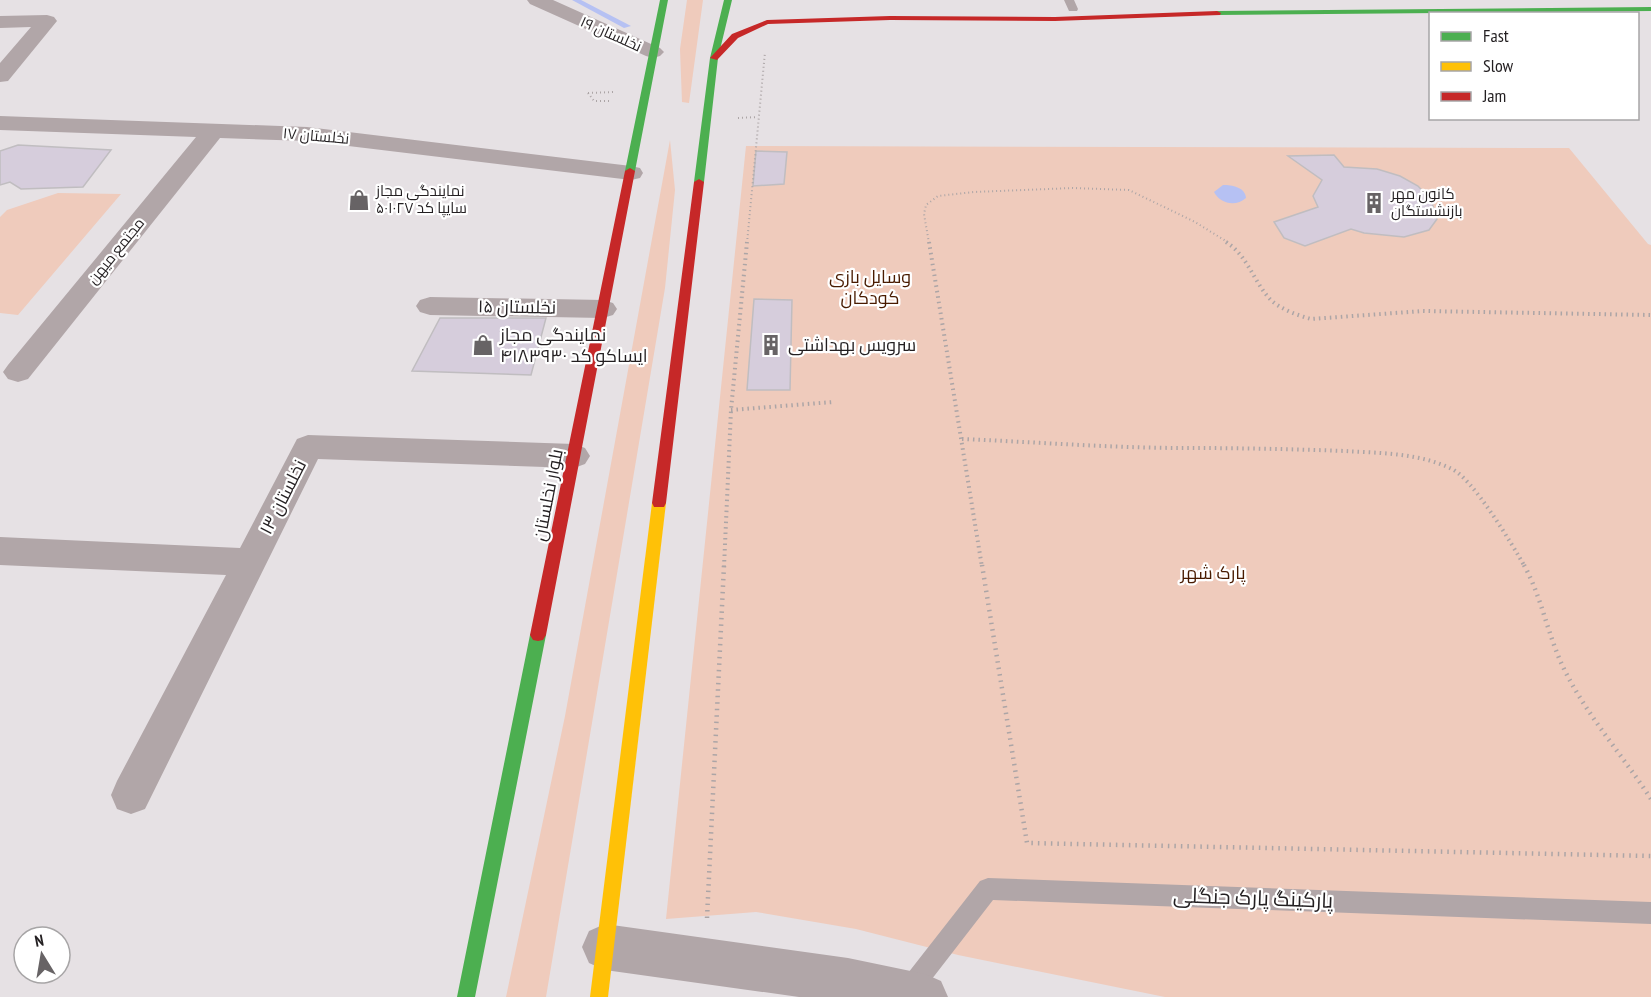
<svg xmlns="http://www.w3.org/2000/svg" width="1651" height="997" font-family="'PT Sans Narrow',Cairo,sans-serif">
  <rect width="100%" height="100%" fill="#e6e1e4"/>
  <!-- green -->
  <path fill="#efcbbc" d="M687 0H703L689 103 682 102 680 49Z
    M670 140 675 190 665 288 546 997H506L565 716Z
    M746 146 1569 148 1648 244 1651 245V997H1165L958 955 856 929 756 912 666 919Z
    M58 193 121 194 18 315 0 313V217L7 210Z"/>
  <!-- water -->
  <path fill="#b6c1f3" d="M1223 185C1232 185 1245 187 1246 198 1236 207 1220 204 1214 192Z"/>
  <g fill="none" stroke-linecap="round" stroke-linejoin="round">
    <!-- stream -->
    <path fill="#b6c1f3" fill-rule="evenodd" d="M572 0H581L631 26 624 28Z"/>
  </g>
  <!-- building -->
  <path fill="#d6cddc" stroke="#c0bdc0" stroke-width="1.5" d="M18 145 111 150 83 187 21 189 10 182 0 185V151Z
    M756 151 787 152 784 184 753 186Z
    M1334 155 1344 167 1377 169 1400 176 1418 186 1431 200 1437 219 1429 230 1404 237 1364 233 1351 229 1305 246 1284 238 1274 222 1318 207 1313 196 1322 180 1288 156Z
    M754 299 792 300 790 390H747Z
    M440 318H546L531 375 412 371Z"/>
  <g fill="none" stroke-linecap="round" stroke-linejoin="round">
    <!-- path-far2 -->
    <path stroke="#aca5a6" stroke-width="2" stroke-dasharray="1 3" stroke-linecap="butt" d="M588 93 594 101H612
      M588 93 615 92
      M738 118 758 117
      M747 243 765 52
      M929 243 924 214 926 205 938 196 974 192 1073 188 1129 190 1195 222 1229 243"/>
    <!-- path-far1 -->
    <path stroke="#aca5a6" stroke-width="4" stroke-dasharray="1.5 4" stroke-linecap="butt" d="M929 242 982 567
      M1226 242C1247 255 1253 280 1269 298 1279 309 1297 315 1311 319L1423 311 1651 315
      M731 410 833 402
      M962 439C1036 442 1111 448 1185 448 1238 448 1291 449 1345 451 1379 453 1420 453 1452 469 1473 479 1512 544 1525 567
      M724 567 731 410 747 242"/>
    <!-- path -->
    <path stroke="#aca5a6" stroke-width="4.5" stroke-dasharray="1.5 5" stroke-linecap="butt" d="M982 565 1027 843 1651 856
      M1524 565C1543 600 1548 638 1566 673 1589 718 1623 756 1651 799
      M707 918 724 565"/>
    <!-- lane -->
    <path fill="#b1a6a8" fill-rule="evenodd" d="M1064 0H1074L1078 9 1077 11H1069Z
      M988 878 1651 902V924L993 900 918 997H900L897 990 901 982 980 881Z"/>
    <!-- street -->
    <path fill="#b1a6a8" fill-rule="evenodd" d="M527 0H553L660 48 664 52 660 56 653 58 646 56 530 4Z
      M47 15 54 17 57 21 8 81 0 82V63L31 27 0 28V16Z
      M0 116 307 127 631 166 640 168 643 173 640 178 631 180 307 141 220 138 28 379 18 382 8 379 3 372 8 365 196 137 0 130Z
      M430 297 603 300 613 303 617 309 613 315 603 318 430 315 420 312 416 306 420 300Z
      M308 435 574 444 585 448 590 456 585 464 574 468 318 459 145 809 131 814 117 809 111 795 117 781 226 575 0 565V537L240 548 297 439Z
      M605 924 848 958 925 974 941 981 948 997H799L605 970 589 963 582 947 589 931Z"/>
    <!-- fast -->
    <path fill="#4caf50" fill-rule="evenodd" d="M660 0H668L635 171 630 174 625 171Z
      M724 0H732L718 58 704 182 699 185 694 182 710 58Z
      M1651 7V11L1217 15 1213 13 1217 11Z
      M538 629 543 630 546 635 475 997H457L530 635 533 630Z"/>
    <!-- slow -->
    <path fill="#ffc107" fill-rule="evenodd" d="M659 498 664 499 666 503 608 997H590L652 503 654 499Z"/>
    <!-- jam -->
    <path fill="#c62828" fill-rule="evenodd" d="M1217 11 1221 13 1220 15 1055 21 890 20 768 24 738 38 717 60 710 58 732 34 767 20 890 16 1055 17Z
      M630 168 635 171 546 635 543 640 538 641 533 640 530 635 625 171Z
      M699 179 704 182 666 503 664 507H654L652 503 694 182Z"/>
  </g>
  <!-- icons -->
  <defs>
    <symbol id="shop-bare" viewBox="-9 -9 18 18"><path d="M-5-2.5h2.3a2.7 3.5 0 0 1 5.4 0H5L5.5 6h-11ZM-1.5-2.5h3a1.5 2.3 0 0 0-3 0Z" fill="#676365" stroke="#fff" stroke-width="2.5" paint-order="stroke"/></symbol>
    <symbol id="building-bare" viewBox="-9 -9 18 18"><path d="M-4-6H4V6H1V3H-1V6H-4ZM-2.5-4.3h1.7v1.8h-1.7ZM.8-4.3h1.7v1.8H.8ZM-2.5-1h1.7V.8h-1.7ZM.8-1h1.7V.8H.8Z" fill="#676365" stroke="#fff" stroke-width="2.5" paint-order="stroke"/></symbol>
  </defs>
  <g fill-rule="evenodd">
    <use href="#shop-bare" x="344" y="185" width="30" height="30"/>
    <use href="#building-bare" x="1359" y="188" width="30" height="30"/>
    <use href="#shop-bare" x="468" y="330" width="30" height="30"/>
    <use href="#building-bare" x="756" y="330" width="30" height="30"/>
  </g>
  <g text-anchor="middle" stroke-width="4.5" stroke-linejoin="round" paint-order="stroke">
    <!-- far-street labels -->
    <g font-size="15" fill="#231f21" stroke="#fff">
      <text transform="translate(611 34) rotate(24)" y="5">نخلستان ۱۹</text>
      <text transform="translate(316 136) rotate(5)" y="5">نخلستان ۱۷</text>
      <text transform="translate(116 251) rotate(-51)" y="5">مجتمع میهن</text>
    </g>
    <!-- far-poi labels -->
    <g font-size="15" fill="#231f21" stroke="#fff" text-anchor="start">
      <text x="376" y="196">نمایندگی مجاز<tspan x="376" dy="17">سایپا کد ۵۰۱۰۲۷</tspan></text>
      <text x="1391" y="199">کانون مهر<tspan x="1391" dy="17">بازنشستگان</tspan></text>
    </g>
    <!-- park labels -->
    <g font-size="18" fill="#491b00" stroke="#fff">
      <text x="870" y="283">وسایل بازی<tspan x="870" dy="21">کودکان</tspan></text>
      <text x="1213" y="579">پارک شهر</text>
    </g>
    <!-- street labels -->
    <g font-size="18" fill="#231f21" stroke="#fff">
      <text transform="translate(517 307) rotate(1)" y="6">نخلستان ۱۵</text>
      <text transform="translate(548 495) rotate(-79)" y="6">بلوار نخلستان</text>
      <text transform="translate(283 497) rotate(-63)" y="6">نخلستان ۱۳</text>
    </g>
    <!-- poi labels -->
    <g font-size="18" fill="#231f21" stroke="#fff" text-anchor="start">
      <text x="500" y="341">نمایندگی مجاز<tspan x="500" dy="21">ایساکو کد ۴۱۸۳۹۳۰</tspan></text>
      <text x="788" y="351">سرویس بهداشتی</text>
    </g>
    <!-- near-street labels -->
    <g font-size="21" fill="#231f21" stroke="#fff">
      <text transform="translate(1253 898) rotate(2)" y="7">پارکینگ پارک جنگلی</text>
    </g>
  </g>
  <!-- legend -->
  <rect x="1429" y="12" width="210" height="108" fill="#ffffff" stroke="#a7a5a6" stroke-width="1.5"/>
  <rect x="1441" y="32" width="30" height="9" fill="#4caf50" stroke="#a7a5a6" stroke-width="1.5"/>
  <text x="1483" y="42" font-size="18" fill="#231f21">Fast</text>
  <rect x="1441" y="62" width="30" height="9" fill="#ffc107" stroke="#a7a5a6" stroke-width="1.5"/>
  <text x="1483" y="72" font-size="18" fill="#231f21">Slow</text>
  <rect x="1441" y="92" width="30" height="9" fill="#c62828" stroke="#a7a5a6" stroke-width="1.5"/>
  <text x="1483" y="102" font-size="18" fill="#231f21">Jam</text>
  <!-- north arrow -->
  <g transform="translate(42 955) rotate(349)"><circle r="28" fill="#ffffff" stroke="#a7a5a6" stroke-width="1.5"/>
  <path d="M0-4.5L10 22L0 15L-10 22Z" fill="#676365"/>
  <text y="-9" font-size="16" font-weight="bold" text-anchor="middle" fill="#231f21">N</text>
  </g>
</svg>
